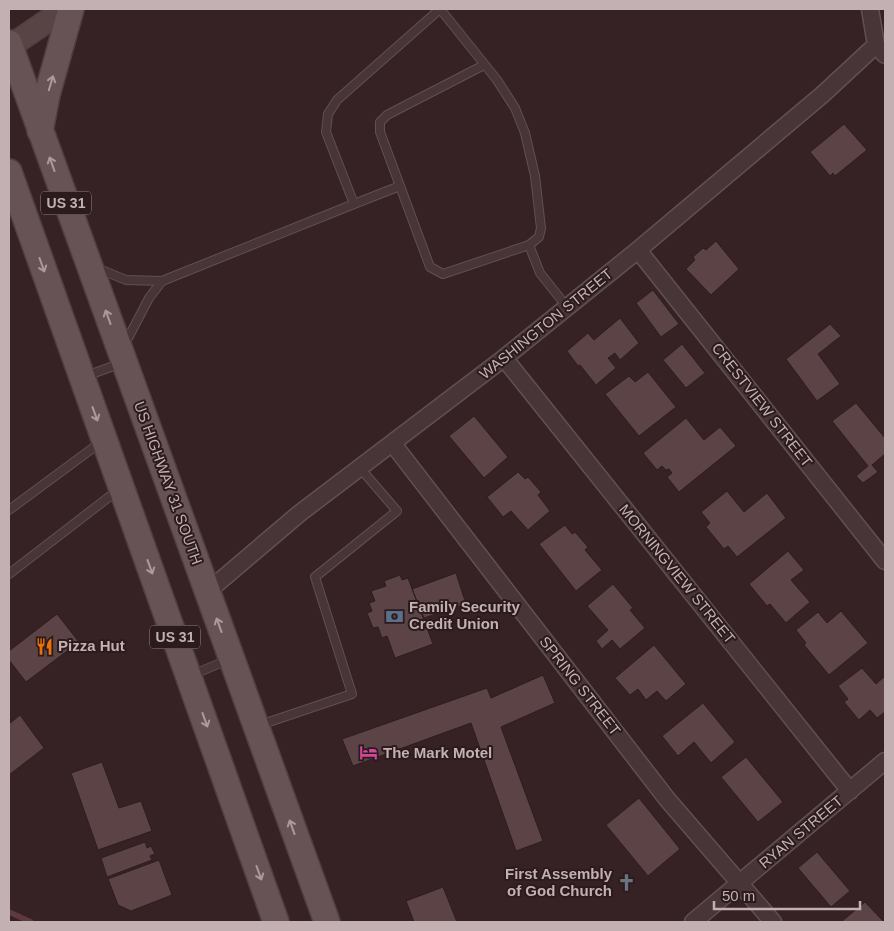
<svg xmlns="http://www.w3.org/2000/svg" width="894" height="931" font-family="Helvetica,sans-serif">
  <rect width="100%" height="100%" fill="#362225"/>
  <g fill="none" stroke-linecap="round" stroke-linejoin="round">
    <!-- stream -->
    <path stroke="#5e393d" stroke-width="5.5" d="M9 912 31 922"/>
  </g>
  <!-- building -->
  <path fill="#5b4346" stroke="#2d1d1f" d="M844 124 867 150 835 176 833 173 830 176 810 152Z
    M716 241 739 269 711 295 686 269 695 260 693 257 703 248 706 250Z
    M653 290 679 324 661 337 636 303Z
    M620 318 639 343 620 360 615 353 608 358 616 368 596 385 580 365 578 366 567 351 588 333 594 340Z
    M830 324 841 336 818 354 840 384 817 401 786 359Z
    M682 344 705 373 686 388 663 360Z
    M648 372 676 407 639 436 605 394 629 376 635 382Z
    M856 403 885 438V454L872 465 878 472 863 483 856 476 868 466 832 421Z
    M474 416 508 457 484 478 449 436Z
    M686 418 704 440 720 427 736 446 679 492 667 477 672 473 669 469 666 470 662 466 657 470 643 453Z
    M518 472 525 479 528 477 541 492 538 495 550 511 528 530 511 511 503 517 487 497Z
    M727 491 744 512 767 493 786 518 737 557 728 546 724 549 706 527 710 523 701 512Z
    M565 525 572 534 575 532 588 547 585 550 602 570 576 591 539 544Z
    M788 551 804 570 791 580 810 602 786 623 770 604 767 606 749 584Z
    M456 573 466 604 424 618 412 589Z
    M400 575 402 580 408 578 433 644 395 658 387 636 382 638 378 627 373 628 367 613 372 611 369 603 375 601 371 591 386 586 384 581Z
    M613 584 633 608 630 610 645 628 620 649 612 640 602 649 596 641 608 630 587 606Z
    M841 611 868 643 829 675 804 645 806 643 796 630 818 612 827 623Z
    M57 614 79 642 26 682 9 660V651Z
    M654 645 686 684 666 701 657 691 646 700 638 689 630 695 615 678Z
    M862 668 876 684 885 676V712L877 718 870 710 859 720 858 719 844 702 848 699 838 686Z
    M543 675 555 703 501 727 543 841 516 851 471 723 353 766 342 739 487 688 491 698Z
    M703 703 735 742 711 763 694 742 678 756 662 736Z
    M20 715 44 748 9 775V724Z
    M746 757 783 802 758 822 721 777Z
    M102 762 119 808 141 801 152 831 98 850 71 773Z
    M639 798 680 849 648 876 606 825Z
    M145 842 147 848 151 846 155 854 150 856 152 860 107 877 101 858Z
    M817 852 850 891 831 907 798 868Z
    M159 860 172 895 131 911 118 905 108 879Z
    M443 887 457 922H414L406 901Z
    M865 902 884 922H841Z"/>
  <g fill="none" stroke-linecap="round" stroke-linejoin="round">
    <defs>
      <path id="lane" d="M441 10 497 80 515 108 525 133 535 176 541 228 539 237 529 245 443 274 430 267 380 132V122L387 115 484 65
        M354 204 400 186
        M529 245 540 273 567 307
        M97 268 126 280 162 281 149 298 125 344
        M162 281 354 204 326 132 328 114 337 100 440 9
        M86 376 122 363
        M9 510 101 442
        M9 574 118 490
        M192 675 230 659
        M260 725 352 694 315 577 397 511 360 468"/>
      <path id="street" d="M870 9 876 45 885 55
        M638 250 885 561
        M504 358 850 791
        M393 444 667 799 773 922
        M207 592 300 513 504 358 638 250 822 95 876 45
        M693 922 885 761"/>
      <path id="secondary" d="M9 47 65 9"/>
      <path id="primary" d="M9 43 327 922
        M40 131 47 95 71 9
        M9 172 276 922"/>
    </defs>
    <!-- lane casing -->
    <use href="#lane" stroke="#615052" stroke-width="10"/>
    <!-- street casing -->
    <use href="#street" stroke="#615052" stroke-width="19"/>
    <!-- secondary casing -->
    <use href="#secondary" stroke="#503f41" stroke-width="25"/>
    <!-- primary casing -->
    <use href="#primary" stroke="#503f41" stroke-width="28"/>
    <!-- lane -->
    <use href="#lane" stroke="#473537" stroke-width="8"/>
    <!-- street -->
    <use href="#street" stroke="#473537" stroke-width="16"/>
    <!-- secondary -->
    <use href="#secondary" stroke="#594445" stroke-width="22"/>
    <!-- primary -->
    <use href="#primary" stroke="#675356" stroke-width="25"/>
  </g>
  <!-- one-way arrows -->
  <defs><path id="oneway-shaft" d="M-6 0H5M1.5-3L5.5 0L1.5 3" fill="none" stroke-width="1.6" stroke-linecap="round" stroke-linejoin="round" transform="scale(1.25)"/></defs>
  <g stroke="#ac999b">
    <use href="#oneway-shaft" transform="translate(51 83) rotate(-73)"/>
    <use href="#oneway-shaft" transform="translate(52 164) rotate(-110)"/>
    <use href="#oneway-shaft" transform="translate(42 265) rotate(70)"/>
    <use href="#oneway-shaft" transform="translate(108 317) rotate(-110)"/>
    <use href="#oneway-shaft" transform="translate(95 414) rotate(70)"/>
    <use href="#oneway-shaft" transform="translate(150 567) rotate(70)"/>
    <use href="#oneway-shaft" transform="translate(219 625) rotate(-110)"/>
    <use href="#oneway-shaft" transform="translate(205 720) rotate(70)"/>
    <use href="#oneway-shaft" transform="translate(292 827) rotate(-110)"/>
    <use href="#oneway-shaft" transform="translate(259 873) rotate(70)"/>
  </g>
  <!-- icons -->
  <defs>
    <symbol id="bank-bare" viewBox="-9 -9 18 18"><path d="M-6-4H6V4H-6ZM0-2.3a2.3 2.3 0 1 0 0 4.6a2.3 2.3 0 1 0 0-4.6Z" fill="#5c6f8a" stroke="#2b1b1d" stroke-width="2.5" paint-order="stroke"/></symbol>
    <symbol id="restaurant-bare" viewBox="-9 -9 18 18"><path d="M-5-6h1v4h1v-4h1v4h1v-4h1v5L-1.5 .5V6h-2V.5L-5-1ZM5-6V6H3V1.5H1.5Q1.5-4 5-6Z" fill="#e8710a" stroke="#2b1b1d" stroke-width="2.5" paint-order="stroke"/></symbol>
    <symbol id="hotel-bare" viewBox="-9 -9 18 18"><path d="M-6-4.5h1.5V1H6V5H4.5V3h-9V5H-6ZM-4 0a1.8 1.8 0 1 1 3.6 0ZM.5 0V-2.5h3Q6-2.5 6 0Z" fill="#d1479c" stroke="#2b1b1d" stroke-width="2.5" paint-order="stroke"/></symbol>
    <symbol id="church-bare" viewBox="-9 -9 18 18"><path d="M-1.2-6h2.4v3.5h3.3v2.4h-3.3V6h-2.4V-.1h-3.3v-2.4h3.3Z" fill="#6b7280" stroke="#2b1b1d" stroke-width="2.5" paint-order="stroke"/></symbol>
  </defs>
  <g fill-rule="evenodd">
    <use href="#bank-bare" x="382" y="604" width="25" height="25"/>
    <use href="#restaurant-bare" x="32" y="634" width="25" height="25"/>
    <use href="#hotel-bare" x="356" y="740" width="25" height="25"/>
    <use href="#church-bare" x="614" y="870" width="25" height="25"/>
  </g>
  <g text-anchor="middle" stroke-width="4" stroke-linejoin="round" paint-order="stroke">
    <!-- shield labels -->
    <g fill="#2b1b1d" stroke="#958385" stroke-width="1">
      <rect x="41" y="191.5" width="50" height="23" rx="4"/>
      <rect x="150" y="625.5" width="50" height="23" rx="4"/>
    </g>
    <g font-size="14" font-weight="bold" fill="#c3b0b2">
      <text x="66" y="208">US 31</text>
      <text x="175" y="642">US 31</text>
    </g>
    <!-- street labels -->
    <g font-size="15" fill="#c3b0b2" stroke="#2b1b1d">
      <text transform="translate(546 324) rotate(-39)" y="5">WASHINGTON STREET</text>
      <text transform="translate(762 405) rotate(52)" y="5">CRESTVIEW STREET</text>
      <text transform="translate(168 483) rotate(70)" y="5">US HIGHWAY 31 SOUTH</text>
      <text transform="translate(677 574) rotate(51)" y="5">MORNINGVIEW STREET</text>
      <text transform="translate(580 686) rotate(52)" y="5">SPRING STREET</text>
      <text transform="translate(801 832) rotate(-40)" y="5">RYAN STREET</text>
    </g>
    <!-- poi labels -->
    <g font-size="15" font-weight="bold" fill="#c3b0b2" stroke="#2b1b1d" text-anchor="start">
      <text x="409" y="612">Family Security<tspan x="409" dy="17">Credit Union</tspan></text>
      <text x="58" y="651">Pizza Hut</text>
      <text x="383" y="758">The Mark Motel</text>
      <text x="612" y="879" text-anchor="end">First Assembly<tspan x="612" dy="17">of God Church</tspan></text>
    </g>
  </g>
  <!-- border -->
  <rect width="894" height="931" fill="none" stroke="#c3b0b2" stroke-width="20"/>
  <!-- scale -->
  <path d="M714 901v8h146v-8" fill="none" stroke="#c3b0b2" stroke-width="2.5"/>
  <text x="722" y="901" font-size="15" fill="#c3b0b2" stroke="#2b1b1d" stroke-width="4" paint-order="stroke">50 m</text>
</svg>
